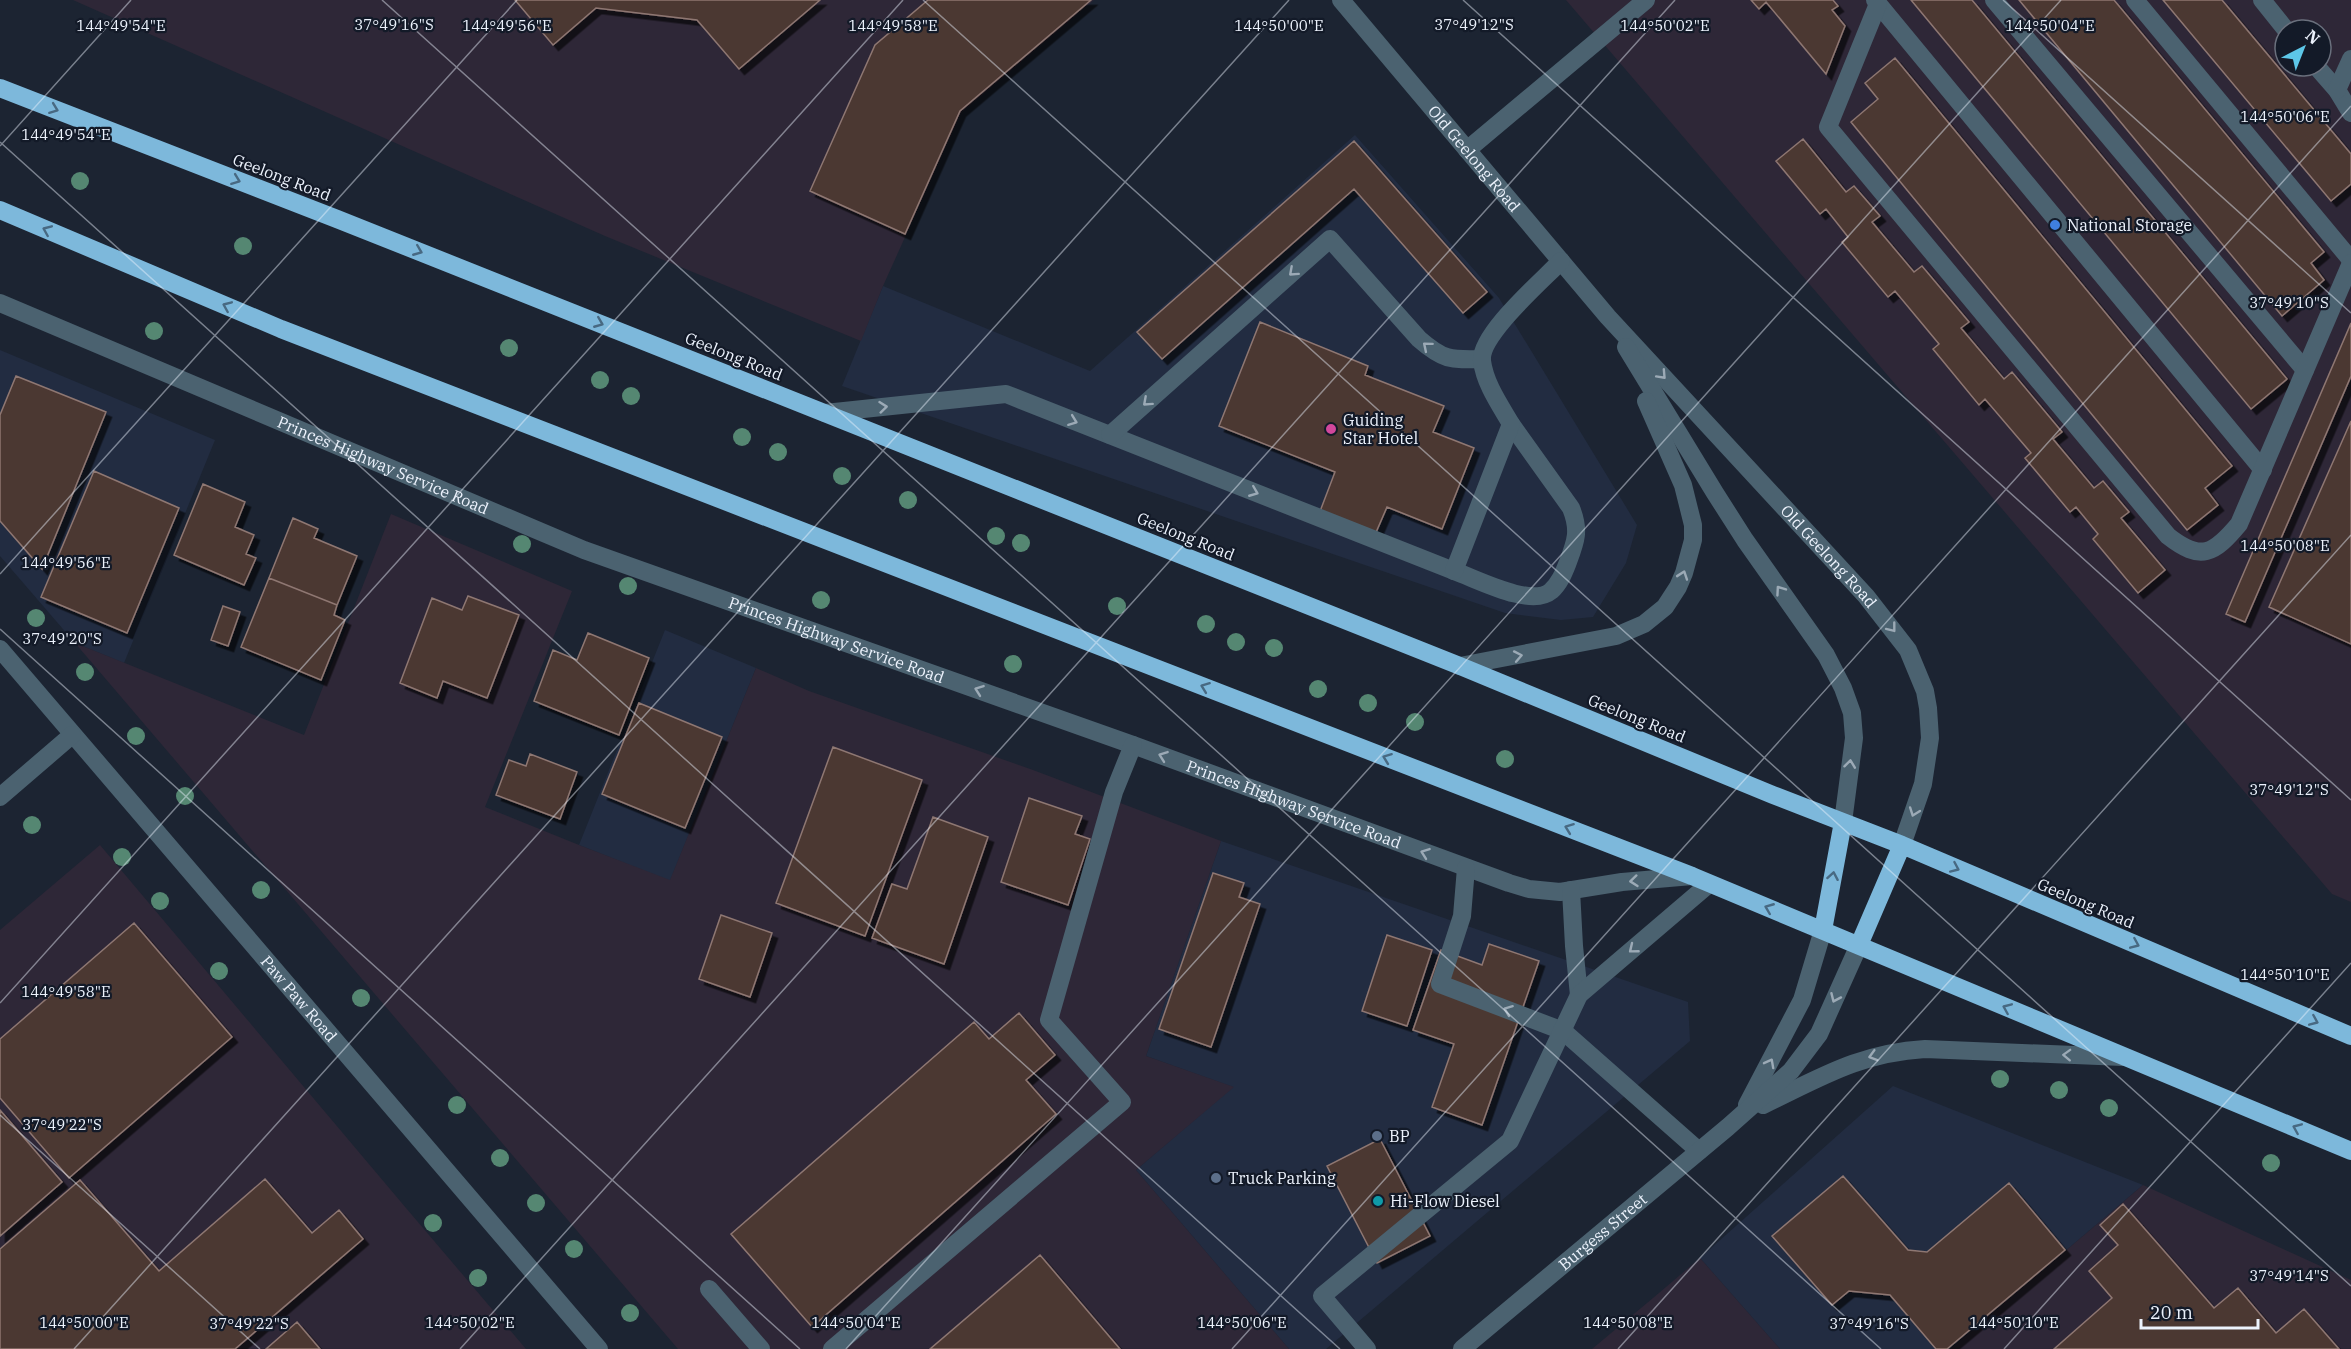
<svg xmlns="http://www.w3.org/2000/svg" width="2351" height="1349" font-family="'IBM Plex Serif',serif">
  <defs>
    <filter id="shadow"><feDropShadow dx="5.5" dy="5.5" stdDeviation="0" flood-color="#0009"/></filter>
  </defs>
  <rect width="100%" height="100%" fill="#1c2432"/>
  <!-- built -->
  <path fill="#222c41" d="M1355 135 1499 298 1637 525 1626 563 1593 617 1561 620 1505 613 842 386 883 286 1090 371Z
    M0 350 215 440 124 663 75 643 0 556Z
    M665 630 756 668 670 881 579 845Z
    M1221 841 1688 1002 1690 1041 1326 1349H1289L1136 1170 1233 1087 1146 1056Z
    M1893 1086 2143 1185 1950 1349H1780L1700 1258Z"/>
  <!-- industrial -->
  <path fill="#2e2737" fill-rule="evenodd" d="M73 0H1094L961 113 883 286 861 341 605 236Z
    M1566 0H2351V902L2332 894ZM2285 30H2321V66H2285Z
    M391 514 572 591 485 807 579 845 670 880 756 668 809 691 1033 770 1221 841 1146 1056 1234 1087 1136 1170 1289 1349H678L75 643 304 735Z
    M100 845 406 1208 526 1349H0V930Z
    M2143 1185 2351 1280V1349H1950Z
    M1700 1258 1780 1349H1592L1659 1293Z"/>
  <!-- building -->
  <path fill="#4c3732" stroke="#8e7772" stroke-width="1.5" filter="url(#shadow)" d="M515 0H820L739 69 697 20 596 8 553 45Z
    M928 0H1091L960 111 905 234 810 191 875 45Z
    M1751 0H1833L1838 6 1832 10 1845 26 1826 74 1766 2 1759 9Z
    M1911 0H1972L2287 379 2251 409Z
    M2019 0H2114L2324 252 2311 263 2324 280 2282 316Z
    M2163 0H2222L2351 154V184L2331 201Z
    M1895 58 2232 466 2205 488 2218 505 2187 530 1851 122 1878 99 1865 83Z
    M1803 139 1846 192 1854 186 1880 216 1872 222 1914 272 1922 266 1969 322 1961 328 2004 379 2012 372 2062 432 2053 439 2094 488 2103 481 2129 512 2121 518 2165 570 2138 593 2093 539 2098 534 2076 507 2070 512 2025 458 2031 453 1985 399 1979 405 1933 349 1939 344 1895 291 1888 297 1842 242 1848 237 1826 209 1820 214 1776 161Z
    M1354 141 1487 292 1463 313 1354 189 1162 359 1137 332Z
    M1260 322 1368 366 1365 375 1444 406 1433 432 1474 448 1442 529 1387 507 1374 537 1319 514 1335 472 1219 426Z
    M2351 323V376L2245 622 2226 614Z
    M16 376 106 412 42 569 0 521V415Z
    M2351 421V644L2269 607Z
    M94 471 179 508 127 633 41 597Z
    M203 484 245 502 235 527 254 535 246 554 256 558 244 585 174 555Z
    M293 518 318 529 314 538 357 556 337 605 269 578Z
    M269 578 337 605 334 615 345 620 321 680 241 647Z
    M468 596 519 615 487 698 443 681 437 698 400 683 432 598 462 610Z
    M223 606 240 612 228 646 211 640Z
    M588 633 649 658 619 735 534 701 553 650 577 660Z
    M639 703 722 737 685 828 602 794Z
    M833 747 922 780 865 936 776 903Z
    M530 754 577 772 560 819 496 795 509 760 526 766Z
    M1029 798 1082 816 1075 834 1090 839 1068 905 1001 882Z
    M933 817 988 837 944 964 872 938 892 884 907 889Z
    M1213 873 1244 883 1239 897 1260 904 1211 1047 1159 1029Z
    M721 915 772 933 750 997 699 979Z
    M134 923 232 1037 69 1178 0 1098V1039Z
    M1387 935 1432 950 1407 1026 1362 1011Z
    M1489 944 1539 961 1482 1125 1432 1107 1454 1044 1413 1030 1441 950 1482 965Z
    M1019 1013 1055 1055 1026 1080 1056 1114 812 1327 731 1234 974 1022 989 1039Z
    M0 1110 62 1182 0 1236Z
    M1380 1139 1430 1236 1377 1263 1327 1166Z
    M1843 1176 1908 1250 1927 1252 2009 1183 2065 1250 1947 1349H1936L1890 1295 1849 1291 1832 1305 1772 1236Z
    M265 1179 312 1233 339 1210 363 1239 235 1349H0V1249L80 1180 159 1271Z
    M2123 1204 2214 1308 2238 1288 2276 1333 2304 1309 2339 1349H2054L2112 1298 2089 1271 2118 1245 2100 1225Z
    M1040 1255 1120 1349H930Z
    M297 1322 320 1349H266Z"/>
  <g fill="none" stroke-linecap="round" stroke-linejoin="round">
    <!-- minor -->
    <g stroke="#4b6270" stroke-width="18">
      <path id="s1" d="M1341 0 1608 317 1866 596 1908 650 1925 691 1928 708 1930 738 1923 784 1902 845"/>
      <path d="M1875 0 2263 470"/>
      <path d="M1994 0 2305 370"/>
      <path d="M2135 0 2351 260"/>
      <path d="M2262 0 2286 30"/>
      <path d="M1878 4 1828 127 2168 536C2201 562 2214 554 2239 524L2351 263"/>
      <path d="M2316 66 2337 90 2351 113"/>
      <path d="M2337 90 2351 59"/>
      <path d="M1467 150 1646 0"/>
      <path id="s2" d="M0 303 584 550 1133 745 1509 883 1529 889 1560 892 1622 882 1692 876"/>
      <path d="M1626 347 1715 493 1745 540 1826 655 1843 688 1852 713 1854 738 1843 822"/>
      <path d="M825 413 1006 394 1454 571C1477 579 1531 608 1551 591 1560 583 1564 572 1568 562 1576 541 1580 530 1571 508L1511 424"/>
      <path d="M1110 435 1330 239 1419 339C1443 360 1450 360 1482 359"/>
      <path d="M1454 571 1511 424C1500 405 1485 384 1482 361 1479 335 1542 281 1561 261"/>
      <path id="s3" d="M0 649 599 1349"/>
      <path d="M1460 666 1616 636 1644 624 1665 607 1678 587 1684 573 1693 540V525L1683 485 1646 401"/>
      <path d="M0 797 72 735"/>
      <path d="M1466 868 1462 916 1440 984 1563 1031 1699 1151"/>
      <path d="M1571 890 1574 946 1579 995"/>
      <path d="M1747 1105 1802 1000 1823 930"/>
      <path d="M1763 1105C1820 1078 1859 1053 1925 1049L2123 1057"/>
      <path d="M709 1289 761 1349"/>
      <path d="M832 1349 1122 1102 1049 1020 1114 792 1133 745"/>
      <path d="M1367 1349 1322 1296 1510 1141 1579 995 1709 884"/>
      <path id="s4" d="M1462 1349 1728 1127 1791 1071 1819 1034 1859 945"/>
    </g>
    <!-- highway -->
    <path stroke="#7db8db" stroke-width="18" d="M0 88 337 219 1460 666 1773 795 1902 845 2351 1036
      M0 210 281 329 1692 876 2351 1151
      M1823 930 1843 822
      M1859 945 1902 845"/>
  </g>
  <!-- trees -->
  <g fill="#558772">
    <circle cx="80" cy="181" r="9"/>
    <circle cx="243" cy="246" r="9"/>
    <circle cx="154" cy="331" r="9"/>
    <circle cx="509" cy="348" r="9"/>
    <circle cx="600" cy="380" r="9"/>
    <circle cx="631" cy="396" r="9"/>
    <circle cx="742" cy="437" r="9"/>
    <circle cx="778" cy="452" r="9"/>
    <circle cx="842" cy="476" r="9"/>
    <circle cx="908" cy="500" r="9"/>
    <circle cx="996" cy="536" r="9"/>
    <circle cx="1021" cy="543" r="9"/>
    <circle cx="522" cy="544" r="9"/>
    <circle cx="628" cy="586" r="9"/>
    <circle cx="821" cy="600" r="9"/>
    <circle cx="1117" cy="606" r="9"/>
    <circle cx="36" cy="618" r="9"/>
    <circle cx="1206" cy="624" r="9"/>
    <circle cx="1236" cy="642" r="9"/>
    <circle cx="1274" cy="648" r="9"/>
    <circle cx="1013" cy="664" r="9"/>
    <circle cx="85" cy="672" r="9"/>
    <circle cx="1318" cy="689" r="9"/>
    <circle cx="1368" cy="703" r="9"/>
    <circle cx="1415" cy="722" r="9"/>
    <circle cx="136" cy="736" r="9"/>
    <circle cx="1505" cy="759" r="9"/>
    <circle cx="185" cy="796" r="9"/>
    <circle cx="32" cy="825" r="9"/>
    <circle cx="122" cy="857" r="9"/>
    <circle cx="261" cy="890" r="9"/>
    <circle cx="160" cy="901" r="9"/>
    <circle cx="219" cy="971" r="9"/>
    <circle cx="361" cy="998" r="9"/>
    <circle cx="2000" cy="1079" r="9"/>
    <circle cx="2059" cy="1090" r="9"/>
    <circle cx="457" cy="1105" r="9"/>
    <circle cx="2109" cy="1108" r="9"/>
    <circle cx="500" cy="1158" r="9"/>
    <circle cx="2271" cy="1163" r="9"/>
    <circle cx="536" cy="1203" r="9"/>
    <circle cx="433" cy="1223" r="9"/>
    <circle cx="574" cy="1249" r="9"/>
    <circle cx="478" cy="1278" r="9"/>
    <circle cx="630" cy="1313" r="9"/>
  </g>
  <!-- one-way arrows -->
  <defs><path id="oneway-chevron" d="M-2-3.5L2.5 0L-2 3.5" fill="none" stroke-width="1.6" stroke-linecap="round" stroke-linejoin="round" transform="scale(1.5)"/></defs>
  <g stroke="#486982">
    <use href="#oneway-chevron" transform="translate(54 109) rotate(21)"/>
    <use href="#oneway-chevron" transform="translate(236 180) rotate(21)"/>
    <use href="#oneway-chevron" transform="translate(47 230) rotate(-157)"/>
    <use href="#oneway-chevron" transform="translate(418 251) rotate(22)"/>
    <use href="#oneway-chevron" transform="translate(227 306) rotate(-157)"/>
    <use href="#oneway-chevron" transform="translate(599 323) rotate(22)"/>
    <use href="#oneway-chevron" transform="translate(1205 687) rotate(-159)"/>
    <use href="#oneway-chevron" transform="translate(1387 758) rotate(-159)"/>
    <use href="#oneway-chevron" transform="translate(1569 828) rotate(-159)"/>
    <use href="#oneway-chevron" transform="translate(1955 868) rotate(24)"/>
    <use href="#oneway-chevron" transform="translate(1833 876) rotate(-80)"/>
    <use href="#oneway-chevron" transform="translate(1769 908) rotate(-158)"/>
    <use href="#oneway-chevron" transform="translate(2135 944) rotate(23)"/>
    <use href="#oneway-chevron" transform="translate(2007 1008) rotate(-157)"/>
    <use href="#oneway-chevron" transform="translate(2314 1021) rotate(23)"/>
    <use href="#oneway-chevron" transform="translate(2297 1128) rotate(-157)"/>
  </g>
  <g stroke="#9caab6">
    <use href="#oneway-chevron" transform="translate(1293 272) rotate(138)"/>
    <use href="#oneway-chevron" transform="translate(1427 346) rotate(-140)"/>
    <use href="#oneway-chevron" transform="translate(1662 375) rotate(47)"/>
    <use href="#oneway-chevron" transform="translate(1147 402) rotate(138)"/>
    <use href="#oneway-chevron" transform="translate(883 407) rotate(-6)"/>
    <use href="#oneway-chevron" transform="translate(1073 421) rotate(21)"/>
    <use href="#oneway-chevron" transform="translate(1254 492) rotate(22)"/>
    <use href="#oneway-chevron" transform="translate(1683 575) rotate(-71)"/>
    <use href="#oneway-chevron" transform="translate(1780 590) rotate(-125)"/>
    <use href="#oneway-chevron" transform="translate(1892 628) rotate(52)"/>
    <use href="#oneway-chevron" transform="translate(1518 656) rotate(-11)"/>
    <use href="#oneway-chevron" transform="translate(979 690) rotate(-160)"/>
    <use href="#oneway-chevron" transform="translate(1163 756) rotate(-160)"/>
    <use href="#oneway-chevron" transform="translate(1850 764) rotate(-83)"/>
    <use href="#oneway-chevron" transform="translate(1914 812) rotate(110)"/>
    <use href="#oneway-chevron" transform="translate(1425 853) rotate(-160)"/>
    <use href="#oneway-chevron" transform="translate(1634 881) rotate(174)"/>
    <use href="#oneway-chevron" transform="translate(1633 949) rotate(141)"/>
    <use href="#oneway-chevron" transform="translate(1835 998) rotate(114)"/>
    <use href="#oneway-chevron" transform="translate(1508 1010) rotate(-159)"/>
    <use href="#oneway-chevron" transform="translate(2067 1055) rotate(-178)"/>
    <use href="#oneway-chevron" transform="translate(1873 1056) rotate(164)"/>
    <use href="#oneway-chevron" transform="translate(1770 1063) rotate(-62)"/>
  </g>
  <!-- ticks -->
  <path fill="none" stroke="#ecf2fc" stroke-width="1.5" stroke-opacity="0.45" d="M382 0 1881 1349M923 0 2351 1286M1463 0 2351 800M2003 0 2351 313M0 142 1340 1349M0 146 131 0M0 574 517 0M0 629 800 1349M0 1003 903 0M0 1115 260 1349M74 1349 1289 0M460 1349 1675 0M846 1349 2061 0M1232 1349 2351 106M1618 1349 2351 535M2004 1349 2351 963"/>
  <!-- markers -->
  <circle fill="#3f7fe0" stroke="#131a28" stroke-width="2" cx="2055" cy="225" r="6"/>
  <circle fill="#d1479c" stroke="#131a28" stroke-width="2" cx="1331" cy="429" r="6"/>
  <g fill="#5c6f8a" stroke="#131a28" stroke-width="2">
    <circle cx="1377" cy="1136" r="6"/>
    <circle cx="1216" cy="1178" r="6"/>
  </g>
  <circle fill="#0f9aa8" stroke="#131a28" stroke-width="2" cx="1378" cy="1201" r="6"/>
  <g text-anchor="middle" stroke-width="4.5" stroke-linejoin="round" paint-order="stroke">
    <!-- street labels -->
    <g font-size="16" fill="#ecf2fc" stroke="#131a28">
      <text dy="6" stroke="none"><textPath href="#s1" startOffset="207">Old Geelong Road</textPath></text>
      <text transform="translate(282 177) rotate(21)" y="6">Geelong Road</text>
      <text transform="translate(734 356) rotate(22)" y="6">Geelong Road</text>
      <text dy="6" stroke="none"><textPath href="#s2" startOffset="416">Princes Highway Service Road</textPath></text>
      <text transform="translate(1186 536) rotate(22)" y="6">Geelong Road</text>
      <text dy="6" stroke="none"><textPath href="#s1" startOffset="740">Old Geelong Road</textPath></text>
      <text dy="6" stroke="none"><textPath href="#s2" startOffset="902">Princes Highway Service Road</textPath></text>
      <text transform="translate(1637 718) rotate(22)" y="6">Geelong Road</text>
      <text dy="6" stroke="none"><textPath href="#s2" startOffset="1388">Princes Highway Service Road</textPath></text>
      <text transform="translate(2086 903) rotate(23)" y="6">Geelong Road</text>
      <text dy="6" stroke="none"><textPath href="#s3" startOffset="460">Paw Paw Road</textPath></text>
      <text dy="6" stroke="none"><textPath href="#s4" startOffset="183">Burgess Street</textPath></text>
    </g>
    <!-- poi labels -->
    <g font-size="16" fill="#ecf2fc" stroke="#131a28" text-anchor="start">
      <text x="2067" y="231">National Storage</text>
      <text x="1343" y="426">Guiding<tspan x="1343" dy="18">Star Hotel</tspan></text>
      <text x="1389" y="1142">BP</text>
      <text x="1228" y="1184">Truck Parking</text>
      <text x="1390" y="1207">Hi-Flow Diesel</text>
    </g>
  </g>
  <g font-size="15" text-anchor="middle" fill="#ecf2fc" stroke="#131a28" stroke-width="4.5" stroke-linejoin="round" paint-order="stroke">
    <text x="394" y="30">37°49'16"S</text>
    <text x="1474" y="30">37°49'12"S</text>
    <text x="121" y="31">144°49'54"E</text>
    <text x="507" y="31">144°49'56"E</text>
    <text x="893" y="31">144°49'58"E</text>
    <text x="1279" y="31">144°50'00"E</text>
    <text x="2050" y="31">144°50'04"E</text>
    <text x="1665" y="31">144°50'02"E</text>
    <text x="2285" y="122">144°50'06"E</text>
    <text x="66" y="140">144°49'54"E</text>
    <text x="2289" y="308">37°49'10"S</text>
    <text x="2285" y="551">144°50'08"E</text>
    <text x="66" y="568">144°49'56"E</text>
    <text x="62" y="644">37°49'20"S</text>
    <text x="2289" y="795">37°49'12"S</text>
    <text x="2285" y="980">144°50'10"E</text>
    <text x="66" y="997">144°49'58"E</text>
    <text x="62" y="1130">37°49'22"S</text>
    <text x="2289" y="1281">37°49'14"S</text>
    <text x="84" y="1328">144°50'00"E</text>
    <text x="470" y="1328">144°50'02"E</text>
    <text x="856" y="1328">144°50'04"E</text>
    <text x="1242" y="1328">144°50'06"E</text>
    <text x="1628" y="1328">144°50'08"E</text>
    <text x="2014" y="1328">144°50'10"E</text>
    <text x="249" y="1329">37°49'22"S</text>
    <text x="1869" y="1329">37°49'16"S</text>
  </g>
  <!-- north arrow -->
  <g transform="translate(2303 48) rotate(42)"><circle r="28" fill="#131a28" stroke="#6a707d" stroke-width="1.5"/>
  <path d="M0-4.5L10 22L0 15L-10 22Z" fill="#5dc7e8"/>
  <text y="-9" font-size="16" font-weight="bold" text-anchor="middle" fill="#ecf2fc">N</text>
  </g>
  <!-- scale -->
  <path d="M2141 1319v9h117v-9" fill="none" stroke="#ecf2fc" stroke-width="3"/>
  <text x="2150" y="1319" font-size="18" fill="#ecf2fc" stroke="#131a28" stroke-width="4.5" paint-order="stroke">20 m</text>
</svg>
